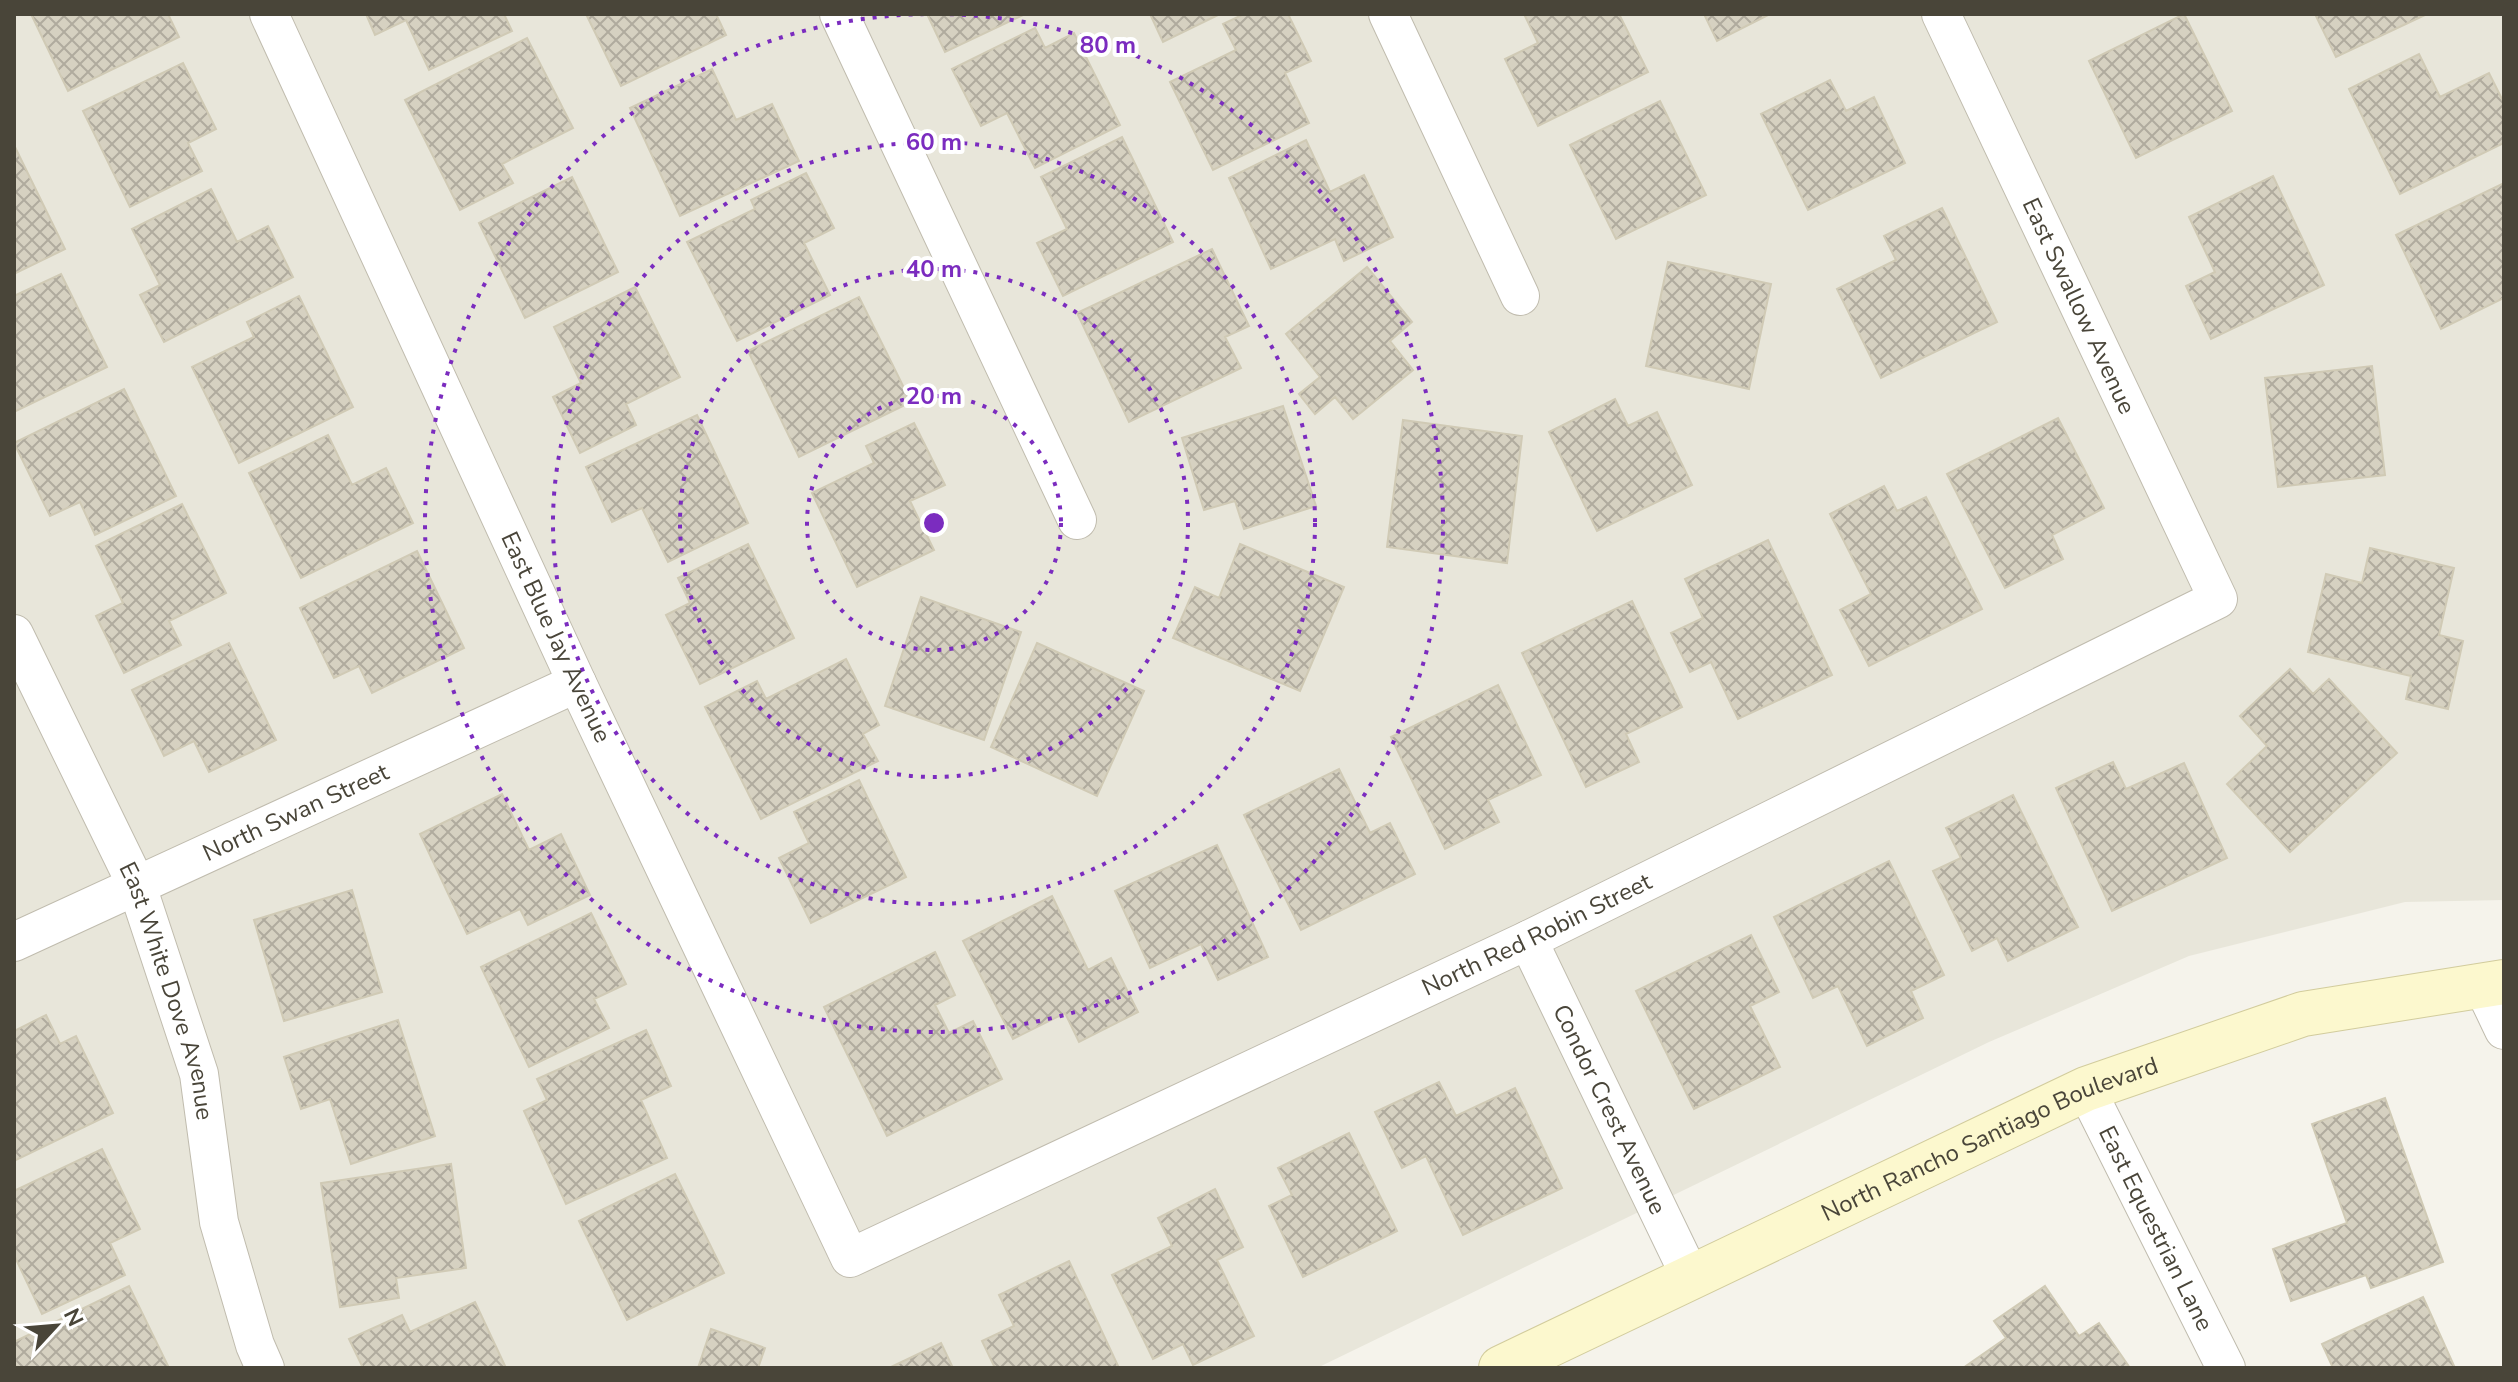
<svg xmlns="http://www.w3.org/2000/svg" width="2518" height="1382" font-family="'Nunito Sans',sans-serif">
  <defs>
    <pattern id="building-cross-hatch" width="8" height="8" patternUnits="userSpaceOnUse" patternTransform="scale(2)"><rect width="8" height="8" fill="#d6d1c1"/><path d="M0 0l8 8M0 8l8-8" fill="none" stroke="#b0ab9e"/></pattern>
  </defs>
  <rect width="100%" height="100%" fill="#f5f3eb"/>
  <!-- residential -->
  <path fill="#e8e6da" d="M14 14H2504V900L2405 902 2189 956 1989 1042 1317 1368H14Z"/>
  <!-- building -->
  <path fill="url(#building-cross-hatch)" stroke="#d0cab5" stroke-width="2" d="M31 14H168L179 37 68 91Z
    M366 14H504L512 31 429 70 406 20 375 35Z
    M586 14H716L726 35 621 86Z
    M927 14H1025L945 52Z
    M1150 14H1220L1163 42Z
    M1244 14H1288L1311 61 1285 73 1309 123 1213 170 1170 82 1236 50 1223 24Z
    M1524 14H1619L1648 72 1538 126 1505 59 1538 43Z
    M1704 14H1770L1717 41Z
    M2184 14 2232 111 2136 158 2089 61Z
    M2315 14H2427L2336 57Z
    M1035 28 1045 48 1074 33 1120 125 1035 168 1007 113 981 126 952 69Z
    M527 38 573 128 502 164 513 183 460 210 405 100Z
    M2419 54 2440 97 2489 73 2504 103V143L2400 194 2349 89Z
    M183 63 216 129 188 143 202 171 130 207 83 111Z
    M712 69 736 120 772 104 799 161 680 216 630 108Z
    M1830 80 1846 111 1874 97 1905 163 1808 210 1761 114Z
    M1660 101 1706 195 1616 239 1570 145Z
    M1122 137 1173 242 1063 296 1037 243 1067 229 1041 177Z
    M1306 140 1330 192 1364 175 1393 237 1344 261 1335 239 1271 269 1229 178Z
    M14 145 65 249 14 274Z
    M806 173 834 228 804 243 830 295 737 341 687 242 755 209 751 200Z
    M2273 176 2324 285 2211 339 2186 286 2215 272 2189 217Z
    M572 177 618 272 525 318 479 223Z
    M2504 183V298L2441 329 2396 235Z
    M211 189 237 242 268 226 293 277 164 342 140 295 160 285 132 229Z
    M1942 208 1997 322 1881 378 1837 289 1896 260 1884 236Z
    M1212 249 1249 326 1225 337 1241 368 1129 422 1077 313Z
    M1668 262 1771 284 1749 389 1646 366Z
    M1367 267 1412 322 1390 341 1413 370 1353 419 1335 397 1315 414 1299 394 1320 377 1286 334Z
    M61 274 107 367 14 412V296Z
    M635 287 680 377 626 404 636 425 580 453 553 397 581 383 554 327Z
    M299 296 353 407 239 463 192 367 254 337 247 322Z
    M859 297 911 402 799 457 748 351Z
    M2372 366 2385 475 2278 487 2265 378Z
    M124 389 176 496 95 535 80 502 50 516 14 443Z
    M1615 399 1628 426 1657 412 1692 485 1597 531 1549 432Z
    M1283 406 1316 506 1244 529 1235 501 1204 510 1182 438Z
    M697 415 748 523 668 562 642 508 612 522 586 467Z
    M2058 418 2104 508 2052 535 2063 559 2005 588 1947 474Z
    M1403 420 1522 436 1507 563 1387 547Z
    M914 423 945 485 910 501 934 550 857 587 812 493 874 463 866 446Z
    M328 435 352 485 386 468 413 523 301 578 249 473Z
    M1884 486 1897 511 1926 497 1982 609 1869 666 1840 610 1871 594 1830 514Z
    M182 504 226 593 169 621 181 645 124 673 96 616 123 603 96 546Z
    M1768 540 1832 675 1738 719 1711 662 1690 672 1671 633 1703 618 1685 579Z
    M748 544 794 638 700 684 666 615 690 603 678 578Z
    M1240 544 1344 587 1300 691 1173 638 1195 587 1219 598Z
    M2370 548 2454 568 2439 635 2463 641 2448 709 2406 699 2411 676 2308 652 2326 574 2362 583Z
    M417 551 464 648 372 693 359 666 334 678 300 608Z
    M921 597 1021 632 984 740 885 706Z
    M1632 601 1682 707 1626 734 1639 762 1586 787 1522 653Z
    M229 643 276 740 209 772 194 741 164 756 132 690Z
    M1037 643 1144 691 1097 796 991 747Z
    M846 659 879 725 863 734 878 761 761 819 705 707 757 681 766 699Z
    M2290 669 2313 694 2329 679 2397 753 2290 852 2227 784 2267 746 2240 716Z
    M1498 685 1541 775 1488 800 1499 822 1445 849 1391 737Z
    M2113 762 2126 789 2184 763 2227 858 2112 911 2056 788Z
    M1339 769 1370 833 1390 823 1415 874 1301 930 1244 815Z
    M859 780 906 877 811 923 779 858 809 843 794 812Z
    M502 794 529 850 561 834 590 895 528 925 520 909 467 934 420 834Z
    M2013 795 2078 927 2008 961 1997 938 1972 951 1933 871 1961 858 1946 828Z
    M1217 845 1268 957 1218 980 1201 944 1150 968 1115 891Z
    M1889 861 1944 975 1911 991 1923 1018 1867 1046 1838 986 1813 998 1774 917Z
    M352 890 382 992 284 1021 254 920Z
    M1052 896 1088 970 1111 958 1138 1012 1079 1042 1065 1013 1013 1039 963 941Z
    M591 913 626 984 594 999 609 1028 529 1067 481 967Z
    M1751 935 1779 992 1750 1006 1780 1067 1694 1109 1636 991Z
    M935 952 955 995 935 1005 949 1033 973 1021 1002 1079 887 1136 824 1007Z
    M46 1015 60 1044 76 1036 113 1113 14 1161V1031Z
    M398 1020 435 1136 351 1164 330 1099 301 1109 284 1057Z
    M646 1030 671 1086 641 1100 667 1158 566 1204 524 1111 547 1100 537 1079Z
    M1439 1082 1456 1116 1515 1088 1562 1188 1463 1235 1426 1156 1402 1168 1375 1112Z
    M2385 1098 2443 1262 2371 1288 2366 1275 2291 1301 2273 1249 2347 1223 2312 1124Z
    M1349 1133 1397 1231 1303 1277 1269 1206 1292 1195 1278 1168Z
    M102 1149 140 1229 110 1243 125 1275 42 1314 14 1255V1191Z
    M451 1164 466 1268 396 1278 399 1298 340 1307 321 1183Z
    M675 1174 724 1273 627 1320 579 1221Z
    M1215 1189 1243 1247 1217 1260 1254 1336 1193 1365 1183 1344 1153 1359 1112 1275 1172 1246 1158 1218Z
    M1069 1261 1119 1368H995L982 1341 1014 1326 999 1295Z
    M129 1286 169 1368H17L14 1363V1342Z
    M2045 1286 2079 1336 2099 1323 2130 1368H1963L2006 1338 1994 1321Z
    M2423 1297 2455 1368H2333L2322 1344Z
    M475 1302 506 1368H363L349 1339 402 1315 410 1332Z
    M711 1329 765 1348 758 1368H698Z
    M941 1343 953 1368H889Z"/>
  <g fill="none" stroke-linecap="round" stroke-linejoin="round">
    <defs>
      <g id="street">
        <path id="s1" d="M269 14 577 683 850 1258 1528 940 2218 599 1941 14"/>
        <path d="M839 14 1077 520"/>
        <path d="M1388 14 1520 296"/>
        <path id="s2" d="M14 634 137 886 199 1074 219 1222 255 1345 265 1368"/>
        <path id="s3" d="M1528 940 1691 1278"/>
        <path id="s4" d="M14 942 577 683"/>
        <path d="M2482 984 2504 1030"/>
        <path id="s5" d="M2086 1089 2226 1368"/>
      </g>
      <g id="secondary">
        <path id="s6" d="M1501 1368 2086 1089 2303 1014 2504 982"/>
      </g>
    </defs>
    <!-- street casing -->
    <use href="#street" stroke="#c0bcae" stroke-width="40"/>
    <!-- secondary casing -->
    <use href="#secondary" stroke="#d2cc9d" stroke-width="46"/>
    <!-- street -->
    <use href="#street" stroke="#fff" stroke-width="38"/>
    <!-- secondary -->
    <use href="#secondary" stroke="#fcf8ce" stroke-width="44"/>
  </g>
  <!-- distance rings -->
  <g fill="none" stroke="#7b2cbf" stroke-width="4" stroke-dasharray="4 8">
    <circle cx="934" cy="523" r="127"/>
    <circle cx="934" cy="523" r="254"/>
    <circle cx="934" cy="523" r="381"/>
    <path d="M938 14A509 509 0 1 1 930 14"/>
  </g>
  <g text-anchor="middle" stroke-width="8" stroke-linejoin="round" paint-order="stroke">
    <!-- street labels -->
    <g font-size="24" fill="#494539" stroke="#fff">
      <text transform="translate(2079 306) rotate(65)" y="8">East Swallow Avenue</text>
      <text dy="8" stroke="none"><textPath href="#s1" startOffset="686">East Blue Jay Avenue</textPath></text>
      <text dy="8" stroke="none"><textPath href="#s4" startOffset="310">North Swan Street</textPath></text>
      <text dy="8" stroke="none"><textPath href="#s1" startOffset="2132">North Red Robin Street</textPath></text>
      <text dy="8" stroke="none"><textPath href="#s2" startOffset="390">East White Dove Avenue</textPath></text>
      <text dy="8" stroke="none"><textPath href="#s3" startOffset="188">Condor Crest Avenue</textPath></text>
      <text dy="8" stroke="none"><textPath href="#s6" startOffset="540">North Rancho Santiago Boulevard</textPath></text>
      <text dy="8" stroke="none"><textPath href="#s5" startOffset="156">East Equestrian Lane</textPath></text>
    </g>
  </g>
  <circle cx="934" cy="523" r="12" fill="#7b2cbf" stroke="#fff" stroke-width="4"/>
  <g font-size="24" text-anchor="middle" font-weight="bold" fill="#7b2cbf" stroke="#fff" stroke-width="8" stroke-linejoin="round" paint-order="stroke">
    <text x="1108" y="53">80 m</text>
    <text x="934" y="150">60 m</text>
    <text x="934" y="277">40 m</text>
    <text x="934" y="404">20 m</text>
  </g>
  <!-- border -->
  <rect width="2518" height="1382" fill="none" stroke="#494539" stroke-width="32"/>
  <!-- north arrow -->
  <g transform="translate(56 1326) rotate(64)" stroke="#ffffff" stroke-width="6" paint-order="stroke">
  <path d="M0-6L14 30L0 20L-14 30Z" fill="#494539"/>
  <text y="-12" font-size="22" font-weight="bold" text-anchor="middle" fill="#494539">N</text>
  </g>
</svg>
